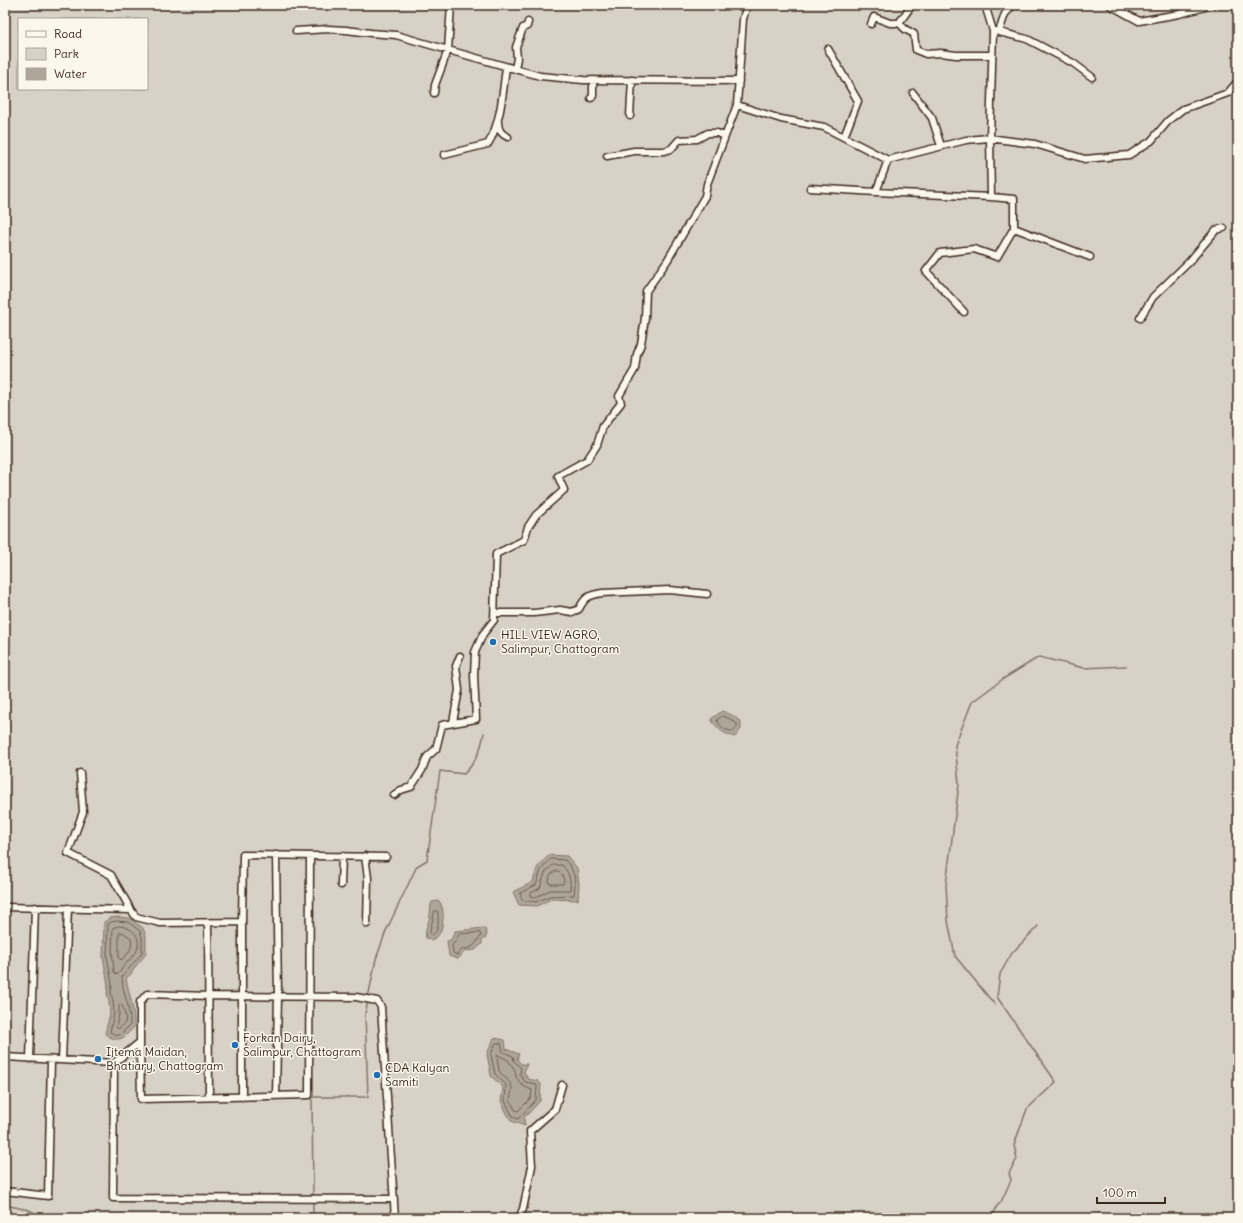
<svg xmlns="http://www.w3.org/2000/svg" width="1243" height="1223" font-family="Delius,sans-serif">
  <rect width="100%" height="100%" fill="#f3efe4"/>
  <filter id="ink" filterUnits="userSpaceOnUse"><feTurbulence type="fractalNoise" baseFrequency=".025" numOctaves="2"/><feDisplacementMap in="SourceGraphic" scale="8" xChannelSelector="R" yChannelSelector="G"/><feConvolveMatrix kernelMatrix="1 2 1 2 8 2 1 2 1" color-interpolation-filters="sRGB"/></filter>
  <g filter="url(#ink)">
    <!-- green -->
    <path fill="#d8d1c6" stroke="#8a7e72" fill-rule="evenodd" d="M5 5H1238V1218H5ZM19 19H147V89H19Z"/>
    <!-- water -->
    <path fill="#afa69a" stroke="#817468" d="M722 711 732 715 741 722V729L735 737C724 734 717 729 711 719Z
      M549 855 567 856 577 868 579 884 578 900 551 899 537 906 519 905 513 892 533 882 537 868Z
      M439 901C445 908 444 926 439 934 438 937 434 938 432 940L426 938C424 930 429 923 430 915 431 910 430 906 432 902Z
      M118 917 129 918 143 928 146 936V954L135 967 131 974 126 978C129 995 135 1010 134 1027 124 1038 119 1044 105 1034L110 1014 109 1002 107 993 108 985 103 957 104 922 110 918Z
      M484 928 487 933 486 937 482 940V944L475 950 465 951 458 959 449 956 447 941 451 940 455 931Z
      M494 1038 505 1040 506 1049 519 1054 517 1059 521 1064H527L524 1072 528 1079 538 1081 541 1084 540 1101 524 1118 525 1126 511 1121 501 1102 503 1087 491 1076 487 1054Z"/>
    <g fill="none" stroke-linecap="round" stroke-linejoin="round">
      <!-- shore -->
      <path stroke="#695c50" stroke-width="1" d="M723 716 730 719 737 724V728L734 731C727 732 719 726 717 720Z
        M551 859 565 860C575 871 576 880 574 895L550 896 536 902 522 900 520 893 536 885 541 870Z
        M553 865H562C569 872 571 880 570 890H550L536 897 531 896V893L540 888 545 873Z
        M555 871H559C563 874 565 880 563 884H550L549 883 550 876Z
        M435 911H437L438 913C438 921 440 931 432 935L430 933Z
        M118 921 128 922 140 931 142 937V953L122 977C122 993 131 1008 130 1025L120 1035H116L110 1032 114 1013 113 1002 111 992 112 984 107 957 108 924 111 922Z
        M119 926C132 927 142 936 137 950 136 954 132 957 129 960 124 965 122 970 117 975L114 972 112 949 113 928Z
        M121 932 124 933 131 938C133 949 129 953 121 960L119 958V934Z
        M480 933 481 936C478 939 477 943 473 946 467 951 464 945 457 955L453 953 452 945 455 942 459 934Z
        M120 1004 122 1005 126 1017 125 1023 118 1029 116 1027 119 1014V1005Z
        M496 1043H501L503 1052 513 1056 514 1061 521 1068 520 1074 525 1082 536 1084 537 1086 536 1100 518 1119 513 1117 505 1101 506 1085 495 1074 491 1055Z
        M498 1055 508 1060 515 1070 516 1077 521 1084 525 1087 532 1090 531 1098 518 1111 515 1110 510 1100 512 1089 511 1084 499 1071 497 1057Z"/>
      <!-- stream -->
      <path stroke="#817468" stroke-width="1.5" d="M368 998 376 959 386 931 417 866 427 860 440 771 464 774C476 762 481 750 484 733
        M995 1005 955 956 948 921 946 885 959 784 955 745 972 702 1003 679 1039 657 1084 668 1126 666
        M313 1196 312 1097H368L365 1013 368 1002
        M313 1200V1218
        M5 1205 29 1210 43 1218
        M992 1218 997 1206 1001 1202 1011 1180 1009 1173 1017 1159 1014 1145 1027 1109 1056 1082 997 997 1000 974 1012 953 1038 926"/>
      <defs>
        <path id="minor" d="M451 5 448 50 540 76 583 80 739 81
          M985 5 993 31 990 138 991 197
          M1110 5 1139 21 1179 14 1213 5
          M899 23 905 29 914 34 916 50 926 54 941 53 956 55H992
          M871 24 874 17 890 23H899L912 5
          M296 31 328 29 346 30 371 33 396 35 448 50 435 85 434 93
          M995 31 999 32 1005 14 1013 5
          M999 32 1027 39 1073 63 1092 77
          M828 49 858 101 844 137
          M515 69 517 58 516 47 523 28 527 26 528 22
          M913 93 932 118 941 146
          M591 98 593 96V80
          M737 105 781 119 824 127 888 160 966 140 989 138 1035 144 1085 159 1129 155 1151 141 1169 120 1183 109 1228 93 1238 81
          M630 116 632 80
          M498 122C498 130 501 134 508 137
          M444 155 488 144C501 123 503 91 506 67
          M607 156 634 151H664L671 149 679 140 697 139 708 133H717L725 136
          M810 188 876 192 991 197 1014 199V228L1090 257
          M876 192 888 160
          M964 312 926 271 940 253 974 249 997 257 1014 228
          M1140 318 1153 297 1189 262 1216 230 1224 228
          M495 613H534L560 610 572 612 579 609C585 597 589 595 602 593L670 590 707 594
          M453 722 459 690 456 666 460 656
          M80 773 83 812 68 853 111 875 131 910 136 917 160 923 242 922 243 855 386 857
          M394 795 401 790 411 787 422 770 427 757 436 749 442 725 476 719 474 675 475 652 483 634 494 620 496 554 524 540 528 527 536 515 564 490 558 476 587 460 597 445 603 426 621 403 619 396 635 369 637 354 641 344 645 318 646 291 667 261 705 196 707 184 737 105 743 19 747 5
          M365 856 368 878 367 924
          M341 885 342 856
          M5 907 131 910
          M208 923 209 1097
          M140 1042 141 1099 309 1095 310 856
          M5 1057 114 1063 140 1042V1002L147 994 209 996 356 997 377 1001 381 1007 395 1218
          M30 1059 35 907
          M62 1060 68 908
          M114 1063 113 1198 394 1199
          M276 1096 278 996 276 855
          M242 1097V922
          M5 1191 48 1196 51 1060
          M519 1218 523 1209 532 1166 530 1131 555 1109 562 1085"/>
      </defs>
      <!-- minor casing -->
      <use href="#minor" stroke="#3b2a1e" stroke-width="9"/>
      <!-- minor -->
      <use href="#minor" stroke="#fbf7ec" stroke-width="6"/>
    </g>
  </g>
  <!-- markers -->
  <g fill="#1f6fb2" stroke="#fbf7ec" stroke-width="1.5">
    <circle cx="493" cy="642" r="4"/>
    <circle cx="235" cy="1045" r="4"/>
    <circle cx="98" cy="1059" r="4"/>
    <circle cx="377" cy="1075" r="4"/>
  </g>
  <g text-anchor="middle" stroke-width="3" stroke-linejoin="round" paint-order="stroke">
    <!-- poi labels -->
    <g font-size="12" fill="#3b2a1e" stroke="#fbf7ec" text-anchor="start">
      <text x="501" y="639">HILL VIEW AGRO,<tspan x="501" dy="14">Salimpur, Chattogram</tspan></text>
      <text x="243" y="1042">Forkan Dairy,<tspan x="243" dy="14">Salimpur, Chattogram</tspan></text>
      <text x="106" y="1056">Ijtema Maidan,<tspan x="106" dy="14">Bhatiary, Chattogram</tspan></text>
      <text x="385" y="1072">CDA Kalyan<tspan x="385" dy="14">Samiti</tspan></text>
    </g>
  </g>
  <!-- margin -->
  <rect width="1243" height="1223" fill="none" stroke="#fbf7ec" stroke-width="20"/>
  <rect x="10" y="10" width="1223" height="1203" fill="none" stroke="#3b2a1e" stroke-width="1.5" filter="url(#ink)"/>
  <!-- legend -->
  <rect x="18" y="18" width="130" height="72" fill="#fbf7ec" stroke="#aea59a"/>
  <rect x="26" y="31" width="20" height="6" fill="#fbf7ec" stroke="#aea59a"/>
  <text x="54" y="38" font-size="12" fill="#3b2a1e">Road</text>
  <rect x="26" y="48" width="20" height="12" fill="#d8d1c6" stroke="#aea59a"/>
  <text x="54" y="58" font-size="12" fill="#3b2a1e">Park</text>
  <rect x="26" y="68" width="20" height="12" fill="#afa69a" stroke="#aea59a"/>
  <text x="54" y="78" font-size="12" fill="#3b2a1e">Water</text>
  <!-- scale -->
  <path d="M1097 1197v6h68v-6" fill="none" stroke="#3b2a1e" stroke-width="2"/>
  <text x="1103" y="1197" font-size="12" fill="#3b2a1e" stroke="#fbf7ec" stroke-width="3" paint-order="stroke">100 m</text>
</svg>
